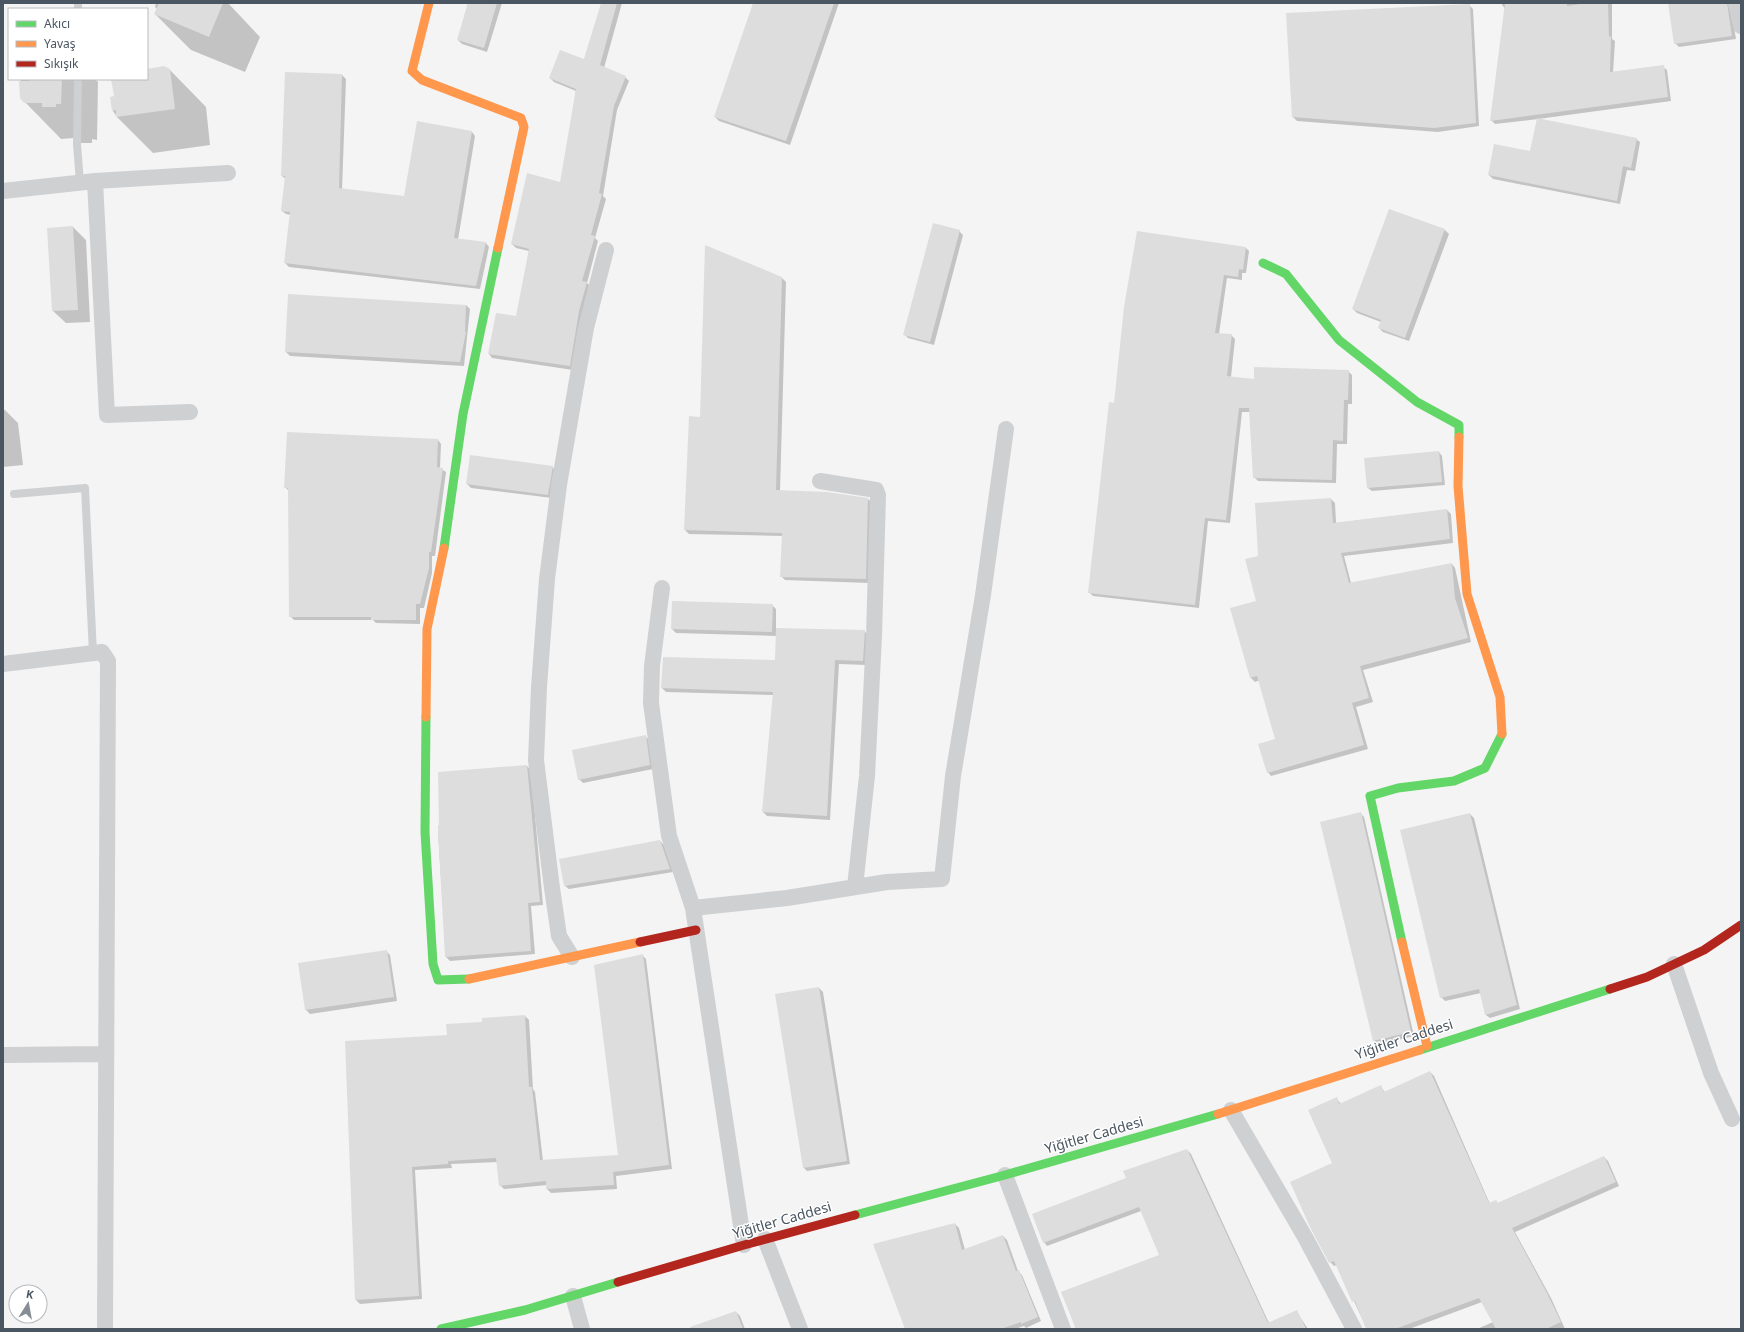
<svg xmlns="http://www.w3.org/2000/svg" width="1744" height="1332" font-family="'Noto Sans',sans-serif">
  <rect width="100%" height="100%" fill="#f4f4f4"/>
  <!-- shadow -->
  <path fill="#0003" d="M156 3H228L260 37 245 72 191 50 155 14 157 9 155 7Z
    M468 3H502L487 52 462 44 458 40Z
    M602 3H622L604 68 625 77 629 81 617 110 603 196 606 199 595 238 598 241 587 283 591 287 573 370 492 358 489 354 517 317 529 251 516 248 512 244 561 183 576 91 554 82 550 78 584 60Z
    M754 3H839L790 145 719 121 715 117Z
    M1501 3H1612V39L1615 41 1613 73 1663 67 1667 70 1671 101 1538 119 1636 139 1640 142 1635 171 1627 170 1620 204 1493 179 1489 175 1531 153 1538 119 1495 124 1491 120 1505 9Z
    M1669 3H1730L1736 39 1679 47 1675 43Z
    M1469 5 1473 9 1479 126 1438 132 1297 121 1293 117Z
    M147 70H170L206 107 210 145 153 153 117 117 113 111 116 97 112 79H147Z
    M286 73 342 75 346 79 342 190 405 197 472 132 475 136 458 240 486 243 489 247 480 289 289 267 285 263 291 215 286 214 282 211 286 179 282 176Z
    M21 79H95L98 82 97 140 92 139V143H79L74 138 61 139 20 97Z
    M1389 210 1445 230 1449 234 1409 341 1383 332 1379 328 1381 322 1357 313 1353 309Z
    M73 227 86 240 90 322 66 323 53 311Z
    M959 231 963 235 934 345 908 338 904 334Z
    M1245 247 1249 251 1246 273H1242V280L1227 278 1219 334 1231 335 1235 339 1231 377 1255 380 1348 371 1352 375V404H1348L1347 444H1337L1336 483 1258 481 1254 477 1250 412H1242L1230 523 1208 521 1199 608 1093 596 1089 592 1115 404Z
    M782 278 786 282 780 491 868 499 872 503 870 583 785 580 781 576 783 536 689 534 685 530 701 418Z
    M466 305 470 309 464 366 290 356 286 352Z
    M3 410H5L18 423 23 465 3 467Z
    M438 440 441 444 440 468 446 472 435 556H432V573L424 608H420V624L376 623 373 620H294L290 616 289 491 285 487Z
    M1439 452 1442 456 1445 485 1372 491 1368 488Z
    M552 467 556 470 552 498 471 488 467 484Z
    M1331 499 1335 503 1336 523 1447 510 1451 514 1453 543 1344 556 1351 583 1452 564 1455 568 1471 642 1363 670 1373 702 1356 707 1368 749 1271 776 1268 772 1277 739 1260 680 1255 682 1251 678 1231 609 1257 602 1259 557Z
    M772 605 776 609V629L864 631 868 635 867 665 839 664 830 820 767 816 763 812 774 695 666 692 662 688 776 661 777 636 676 633 672 629Z
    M645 736 649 740 653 769 583 783 579 779Z
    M527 766 531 770 543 905 531 906 535 954 450 961 446 957 438 832Z
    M1360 813 1364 817 1414 1036 1378 1045 1374 1041Z
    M1470 814 1474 818 1520 1009 1490 1018 1486 1015 1481 993 1445 1001 1441 997Z
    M660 841 664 845 673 872 569 889 565 886Z
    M386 951 390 955 397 1001 310 1014 306 1010 299 964Z
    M642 955 646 959 672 1169 616 1176 617 1189 551 1193 547 1189V1185L504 1189 500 1185 498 1162 451 1164 452 1168 415 1170 422 1299 360 1304 356 1300 448 1036 483 1023 525 1016 529 1020 533 1089 535 1092 543 1161 619 1156Z
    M819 988 823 992 850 1164 807 1171 803 1167Z
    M1430 1072 1434 1076 1490 1204 1498 1203 1604 1157 1608 1161 1619 1186 1515 1232 1551 1298 1565 1329H1477L1493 1322 1482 1302 1409 1329H1367L1337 1265 1334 1266 1330 1262 1336 1098 1341 1104 1381 1087 1385 1092Z
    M1187 1150 1191 1154 1269 1323 1296 1311 1308 1329H1076L1062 1292 1161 1255 1141 1211 1047 1246 1044 1242 1127 1178Z
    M955 1224 959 1228 965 1250 1003 1236 1007 1240 1018 1271 1022 1275 1041 1321 1026 1328 1024 1326 1015 1329H906Z
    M736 1312 740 1316 745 1329H713Z"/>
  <!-- building -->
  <path fill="#ddddde" d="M159 3H223L209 37 154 14Z
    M468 3H497L484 48 457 40Z
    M601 3H617L600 65 626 76 614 106 599 193 602 194 591 235 595 236 582 281 587 282 579 311 570 366 488 354 496 313 516 316 529 249 511 244 527 173 560 182 576 89 549 78 560 50 584 59Z
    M753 3H834L786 141 714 117Z
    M1505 3H1567V6L1586 3H1608L1609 37 1611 36 1610 72 1664 65 1668 97 1490 121Z
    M1668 3H1727L1732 36 1674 44Z
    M1470 4 1476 123 1434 128 1292 117 1286 13Z
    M164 66 170 69 175 109 116 117V110L112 111 110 97 114 96 111 79H147V69Z
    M285 72 342 74 339 188 404 196 417 121 472 131 454 238 486 242 476 286 284 263 290 212 281 211 285 176H281Z
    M29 79H62L61 104H56V107H42V103H24L20 98 19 81H29Z
    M1537 118 1637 138 1631 168 1623 166 1617 201 1488 175 1494 144 1530 151Z
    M1389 209 1445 229 1405 338 1378 328 1381 320 1352 309Z
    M933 223 960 230 930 342 903 335Z
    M73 226 78 310 52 311 47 228Z
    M1137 231 1246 247 1243 270 1239 269 1238 277 1224 275 1215 333 1232 334 1227 376 1254 379V367L1349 370 1348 400H1344L1343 441 1333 440 1332 480 1253 478 1249 408H1239L1226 520 1205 518 1195 605 1088 593 1109 402 1114 403 1124 307Z
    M705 245 782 277 776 490 827 492 868 498 866 579 780 577 782 533 684 530 689 416 700 417Z
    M288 294 466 305 465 332H466L460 362 285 352Z
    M287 432 438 439 437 467 443 468 431 552H429V568L420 604H416V620H371V617H289L288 488H284Z
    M1439 451 1442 482 1367 488 1364 458Z
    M470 455 553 466 548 495 466 484Z
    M1331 498 1333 523 1447 509 1450 539 1341 553 1349 583 1452 563 1455 598 1468 638 1360 666 1369 698 1352 703 1364 745 1267 773 1258 744 1275 739 1257 676 1250 678 1230 608 1256 601 1245 559 1258 556 1255 503Z
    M672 601 773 604 772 632 671 629Z
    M776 628 865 630 863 661 835 660 827 816 762 812 773 692 661 688 663 657 775 660Z
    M646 735 650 765 578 780 572 750Z
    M527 765 540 902 528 903 531 951 445 957 438 832V825H439L438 772Z
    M1361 812 1411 1032 1373 1041 1320 822Z
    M1470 813 1517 1005 1485 1015 1479 989 1440 998 1400 830Z
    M660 840 670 869 564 886 559 859Z
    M387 950 394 997 305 1010 298 963Z
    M643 954 669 1165 613 1172 614 1185 546 1189V1181L499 1186 496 1158 448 1161V1164L412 1167 419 1296 355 1300 345 1041 447 1035 446 1024 482 1022V1018L525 1015 529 1087H532L540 1160 618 1155 594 965Z
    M819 987 847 1161 803 1168 775 994Z
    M1430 1071 1489 1203 1496 1200 1498 1203 1604 1156 1616 1182 1512 1228 1547 1293 1561 1322 1546 1329H1496L1479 1298 1395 1329H1366L1355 1301 1352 1302 1334 1261 1329 1263 1310 1227 1290 1182 1332 1163 1308 1110 1337 1097 1339 1104 1381 1085 1384 1092Z
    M1187 1149 1268 1323 1297 1310 1306 1329H1076L1061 1292 1159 1255 1139 1207 1043 1243 1032 1214 1126 1178 1123 1171Z
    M955 1223 962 1250 1003 1235 1016 1271 1019 1270 1038 1317 1021 1324V1322L1001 1329H905L873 1244Z
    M736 1311 743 1329H690V1327Z"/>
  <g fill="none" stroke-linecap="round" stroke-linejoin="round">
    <!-- lane -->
    <path stroke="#ced0d2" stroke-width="8" d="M78 9V3
      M78 79 77 144 80 183
      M14 494 85 488 93 653"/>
    <!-- street -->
    <path stroke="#ced0d2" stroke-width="16" d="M1736 3 1741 26
      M95 181 107 415 190 412
      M3 191 95 181 228 173
      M820 481 876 490 878 495 874 636 867 776 855 887
      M662 588 652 666 651 703 669 836 693 908 744 1245
      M3 664 102 652 108 661 105 1329
      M693 908 787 898 887 882 942 879 953 776 983 595 1006 429
      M572 957 559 936 552 888 536 760 539 687 547 579 559 485 586 328 606 250
      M1674 964 1711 1073 1732 1119
      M3 1055 105 1054
      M1231 1110 1305 1237 1354 1329
      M1005 1175 1063 1329
      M765 1239 800 1329
      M573 1296 582 1329"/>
    <!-- fast -->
    <path stroke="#63d668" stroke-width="9" d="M1263 263 1286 274 1339 340 1417 402 1459 425V437
      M444 548 463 414 498 248
      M426 717 425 832 433 964 438 980 469 979
      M1402 942 1370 796 1398 788 1454 781 1485 768 1502 734
      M1420 1050 1610 989
      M855 1215 1005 1175 1218 1114
      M441 1329 525 1310 618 1282"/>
    <!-- slow -->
    <path stroke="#ff974d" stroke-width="9" d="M429 3 412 71 422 80 521 118 524 127 498 248
      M1459 437 1458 486 1467 594 1500 697 1502 734
      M426 717 427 629 444 548
      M1402 942 1427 1046
      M469 979 640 942
      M1218 1114 1420 1050"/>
    <!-- jam -->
    <path stroke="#b3261e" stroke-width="9" d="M640 942 696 930
      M1610 989 1647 977 1704 950 1741 925
      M618 1282 744 1245 855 1215"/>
  </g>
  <g text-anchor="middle" stroke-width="3" stroke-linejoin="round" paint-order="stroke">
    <!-- street labels -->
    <g font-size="14" fill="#4a5661" stroke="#fff">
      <text transform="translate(1404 1039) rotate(-18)" y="5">Yiğitler Caddesi</text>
      <text transform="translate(1094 1135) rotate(-16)" y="5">Yiğitler Caddesi</text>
      <text transform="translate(782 1220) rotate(-16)" y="5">Yiğitler Caddesi</text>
    </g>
  </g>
  <!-- border -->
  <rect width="1744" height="1332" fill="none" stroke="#4a5661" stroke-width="8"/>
  <!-- legend -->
  <rect x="8" y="8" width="140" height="72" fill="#ffffff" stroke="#b7bbc0"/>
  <rect x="16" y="21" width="20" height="6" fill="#63d668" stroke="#b7bbc0"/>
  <text x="44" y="28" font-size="12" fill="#4a5661">Akıcı</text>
  <rect x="16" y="41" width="20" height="6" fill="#ff974d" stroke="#b7bbc0"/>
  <text x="44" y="48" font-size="12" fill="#4a5661">Yavaş</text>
  <rect x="16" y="61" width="20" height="6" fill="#b3261e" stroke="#b7bbc0"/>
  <text x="44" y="68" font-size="12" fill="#4a5661">Sıkışık</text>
  <!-- north arrow -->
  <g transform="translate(28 1304) rotate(11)"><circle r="19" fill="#ffffff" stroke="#b7bbc0"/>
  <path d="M0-3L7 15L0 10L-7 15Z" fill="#868d94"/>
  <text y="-6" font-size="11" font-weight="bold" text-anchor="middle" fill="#4a5661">K</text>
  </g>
</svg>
